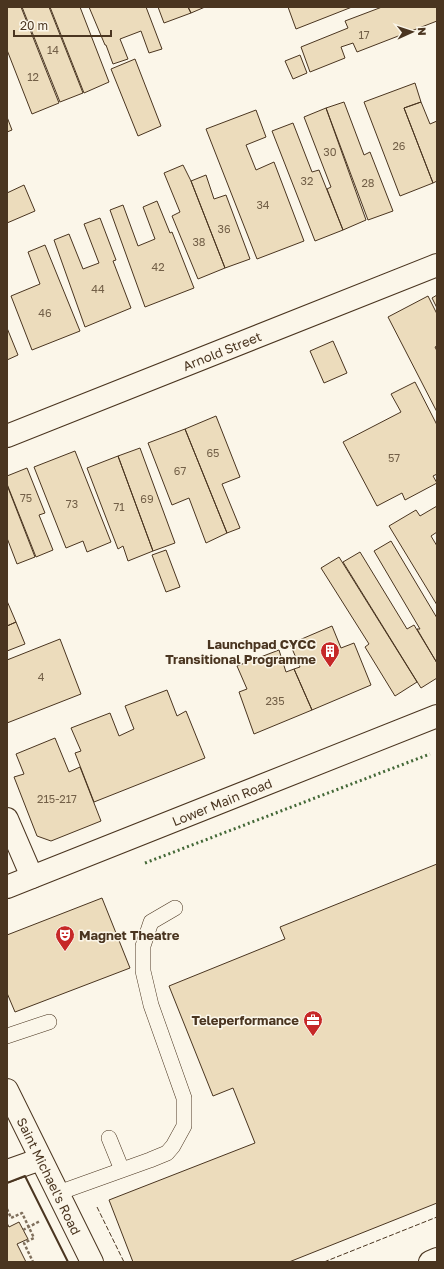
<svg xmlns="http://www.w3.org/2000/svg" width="444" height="1269" font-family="'Golos Text',sans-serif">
  <rect width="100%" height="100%" fill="#fbf6e9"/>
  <!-- building -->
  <path fill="#ecdcbc" stroke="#4a3520" d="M7 7H21L59 103 32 114 7 50Z
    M22 7H49L83 93 60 102Z
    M50 7H80L109 82 84 93Z
    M89 7H146L162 49 149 53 141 31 120 39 128 59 113 64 106 45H105Z
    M158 7H188L191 13 164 23Z
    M188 7H205L191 13Z
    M288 7H352L296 29Z
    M382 7H437V21L357 52 353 43 341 47 345 58 310 72 301 47 348 28 345 21Z
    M300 55 307 73 293 79 285 61Z
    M135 59 161 126 138 136 111 69Z
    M415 83 421 102 404 108 433 183 400 196 364 102Z
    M344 102 364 155 370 152 393 211 368 220 326 108Z
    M421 102 430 124 437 121V181L433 183 404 108Z
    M326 108 366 220 343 230 327 189 331 187 304 117Z
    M256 110 266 137 246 145 256 170 274 162 304 241 257 259 206 129Z
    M7 117 12 130 7 132Z
    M293 123 312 172 319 170 343 230 315 241 272 131Z
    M183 165 191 181 225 268 198 279 172 216 180 212 164 173Z
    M206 175 214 199 226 195 250 259 225 268 191 181Z
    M24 185 35 211 7 223V193Z
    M157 201 170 233 172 232 194 288 145 307 110 210 123 205 138 246 155 239 143 207Z
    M100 218 116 260 113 261 131 308 85 327 54 240 69 234 83 269 99 263 84 224Z
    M45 245 80 331 32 350 11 296 40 284 28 252Z
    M437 295V308L432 298Z
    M428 296 437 314V346L435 347 437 351V412L388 317Z
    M7 328 18 355 7 360Z
    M333 341 347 373 324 383 310 351Z
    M415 382 437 425V474L433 476 437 483 405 500 402 493 377 506 343 442 401 412 391 394Z
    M216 416 240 477 222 484 240 528 227 533 185 429Z
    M185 429 227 533 206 543 189 498 172 505 148 443Z
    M140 448 175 543 153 551 118 456Z
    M75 451 111 542 87 552 83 541 66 548 34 467Z
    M118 456 153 551 128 561 123 546 118 549 87 468Z
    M27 468 45 513 39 515 53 550 36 557 7 484V476Z
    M7 485 35 557 17 564 7 538Z
    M437 506V532L431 536 437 546V605L389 526 416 510 420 516Z
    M391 541 437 618V663L417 629H420L374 551Z
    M166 550 180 587 166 592 152 555Z
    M360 552 407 629 414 625 437 663V678L421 688 343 562Z
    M339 557 417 682 395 696 365 647 369 644 321 568Z
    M7 601 16 622 7 626Z
    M16 622 25 644 7 651V626Z
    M332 626 341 648 354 643 371 685 312 710 294 669 300 667 290 644Z
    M60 639 81 694 7 723V660Z
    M279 650 286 672 294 669 312 710 254 734 239 692 247 689 237 666Z
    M167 690 177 716 186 711 205 758 94 802 75 753 81 751 71 728 110 713 119 736 134 729 125 706Z
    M55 738 69 772 80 767 101 821 51 841 37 836 14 777 24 774 16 754Z
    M437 864V1203L289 1262H133L109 1200 255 1143 233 1088 213 1096 169 986 285 939 280 927Z
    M102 898 130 968 15 1012 7 993V935Z
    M19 1222 28 1239 17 1244 26 1262H7V1223L9 1227Z"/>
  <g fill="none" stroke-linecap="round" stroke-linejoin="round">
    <defs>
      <path id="lane" d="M7 1036 49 1022
        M109 1138 122 1170
        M58 1193 150 1160 167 1153 173 1146 184 1126V1098L151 1005 143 971V946L151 922 175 908"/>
      <path id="street" d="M7 436 437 265
        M7 819 32 877
        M7 1090 92 1262
        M7 1171 41 1159
        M430 1262 437 1259"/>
      <path id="secondary" d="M7 887 437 716"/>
    </defs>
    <!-- lane casing -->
    <use href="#lane" stroke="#4a3520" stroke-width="16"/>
    <!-- street casing -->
    <use href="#street" stroke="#4a3520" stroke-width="24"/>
    <!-- secondary casing -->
    <use href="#secondary" stroke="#4a3520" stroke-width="24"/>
    <!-- path -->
    <path stroke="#7f6f5c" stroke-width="2.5" stroke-dasharray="3 2" stroke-linecap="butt" d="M7 1209 11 1218 22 1213 34 1238 24 1243 33 1262
      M23 1230 40 1221"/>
    <!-- lane -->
    <use href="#lane" stroke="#fbf6e9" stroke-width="15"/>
    <!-- street -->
    <use href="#street" stroke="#fbf6e9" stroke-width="22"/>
    <!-- secondary -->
    <use href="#secondary" stroke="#fbf6e9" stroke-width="22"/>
    <!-- hedge -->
    <path stroke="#436837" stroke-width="3" stroke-dasharray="2 3" stroke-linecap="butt" d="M145 863 430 754"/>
    <!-- fence -->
    <path stroke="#4a3520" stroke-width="1" stroke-dasharray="5 2" stroke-linecap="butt" d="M97 1207 124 1262
      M324 1262 437 1217"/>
    <!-- wall -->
    <path stroke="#4a3520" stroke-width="2" d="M7 1183 25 1176 68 1262"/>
  </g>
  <!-- icons -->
  <defs>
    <symbol id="building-pin" viewBox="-11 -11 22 30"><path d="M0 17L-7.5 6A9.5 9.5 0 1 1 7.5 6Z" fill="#c62828" stroke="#fbf6e9"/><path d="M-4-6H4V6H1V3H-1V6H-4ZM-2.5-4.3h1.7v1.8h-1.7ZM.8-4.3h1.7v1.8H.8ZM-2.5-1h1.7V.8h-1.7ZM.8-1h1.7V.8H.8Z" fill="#fff"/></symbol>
    <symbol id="theatre-pin" viewBox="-11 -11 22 30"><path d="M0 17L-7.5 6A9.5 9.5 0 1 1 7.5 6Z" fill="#c62828" stroke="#fbf6e9"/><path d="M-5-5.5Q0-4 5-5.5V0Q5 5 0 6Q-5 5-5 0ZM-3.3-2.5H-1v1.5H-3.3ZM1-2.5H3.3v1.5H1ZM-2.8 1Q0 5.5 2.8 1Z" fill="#fff"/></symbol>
    <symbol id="office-pin" viewBox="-11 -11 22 30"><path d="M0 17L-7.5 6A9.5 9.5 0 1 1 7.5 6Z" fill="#c62828" stroke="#fbf6e9"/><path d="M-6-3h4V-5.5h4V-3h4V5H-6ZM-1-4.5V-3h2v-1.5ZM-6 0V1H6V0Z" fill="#fff"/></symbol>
  </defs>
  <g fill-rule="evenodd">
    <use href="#building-pin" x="319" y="640" width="22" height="30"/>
    <use href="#theatre-pin" x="54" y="924" width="22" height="30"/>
    <use href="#office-pin" x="302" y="1009" width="22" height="30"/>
  </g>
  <g text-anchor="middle" stroke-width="3" stroke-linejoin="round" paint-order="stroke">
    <!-- number labels -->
    <g font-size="11" fill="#725f47">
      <text x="364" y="39">17</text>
      <text x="53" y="54">14</text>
      <text x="33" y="81">12</text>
      <text x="399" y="150">26</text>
      <text x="330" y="156">30</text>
      <text x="307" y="185">32</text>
      <text x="368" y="187">28</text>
      <text x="263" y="209">34</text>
      <text x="224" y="233">36</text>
      <text x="199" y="246">38</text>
      <text x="158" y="271">42</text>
      <text x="98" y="293">44</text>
      <text x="45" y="317">46</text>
      <text x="213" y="457">65</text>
      <text x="394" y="462">57</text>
      <text x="180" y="475">67</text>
      <text x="26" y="502">75</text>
      <text x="147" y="503">69</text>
      <text x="72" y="508">73</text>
      <text x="119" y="511">71</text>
      <text x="41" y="681">4</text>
      <text x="275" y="705">235</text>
      <text x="57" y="803">215-217</text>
    </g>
    <!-- street labels -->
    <g font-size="13" fill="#4a3520" stroke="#fbf6e9">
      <text transform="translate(222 351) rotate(-22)" y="5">Arnold Street</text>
      <text transform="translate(222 802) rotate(-22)" y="5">Lower Main Road</text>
      <text transform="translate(49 1176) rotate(64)" y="5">Saint Michael's Road</text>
    </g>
    <!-- poi labels -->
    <g font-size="13" font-weight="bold" fill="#4a3520" stroke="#fbf6e9" text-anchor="end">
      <text x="316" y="649">Launchpad CYCC<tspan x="316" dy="15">Transitional Programme</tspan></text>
      <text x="79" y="940" text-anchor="start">Magnet Theatre</text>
      <text x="299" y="1025">Teleperformance</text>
    </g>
  </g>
  <!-- border -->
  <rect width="444" height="1269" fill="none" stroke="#4a3520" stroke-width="16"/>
  <!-- north arrow -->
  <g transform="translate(412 32) rotate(87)" stroke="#fbf6e9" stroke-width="3" paint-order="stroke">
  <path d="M0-3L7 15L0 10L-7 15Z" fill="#4a3520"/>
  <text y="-6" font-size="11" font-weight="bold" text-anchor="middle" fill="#4a3520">N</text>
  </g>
  <!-- scale -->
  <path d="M14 30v6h97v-6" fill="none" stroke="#4a3520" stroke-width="2"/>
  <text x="20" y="30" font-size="12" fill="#4a3520" stroke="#fbf6e9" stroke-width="3" paint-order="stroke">20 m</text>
</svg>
